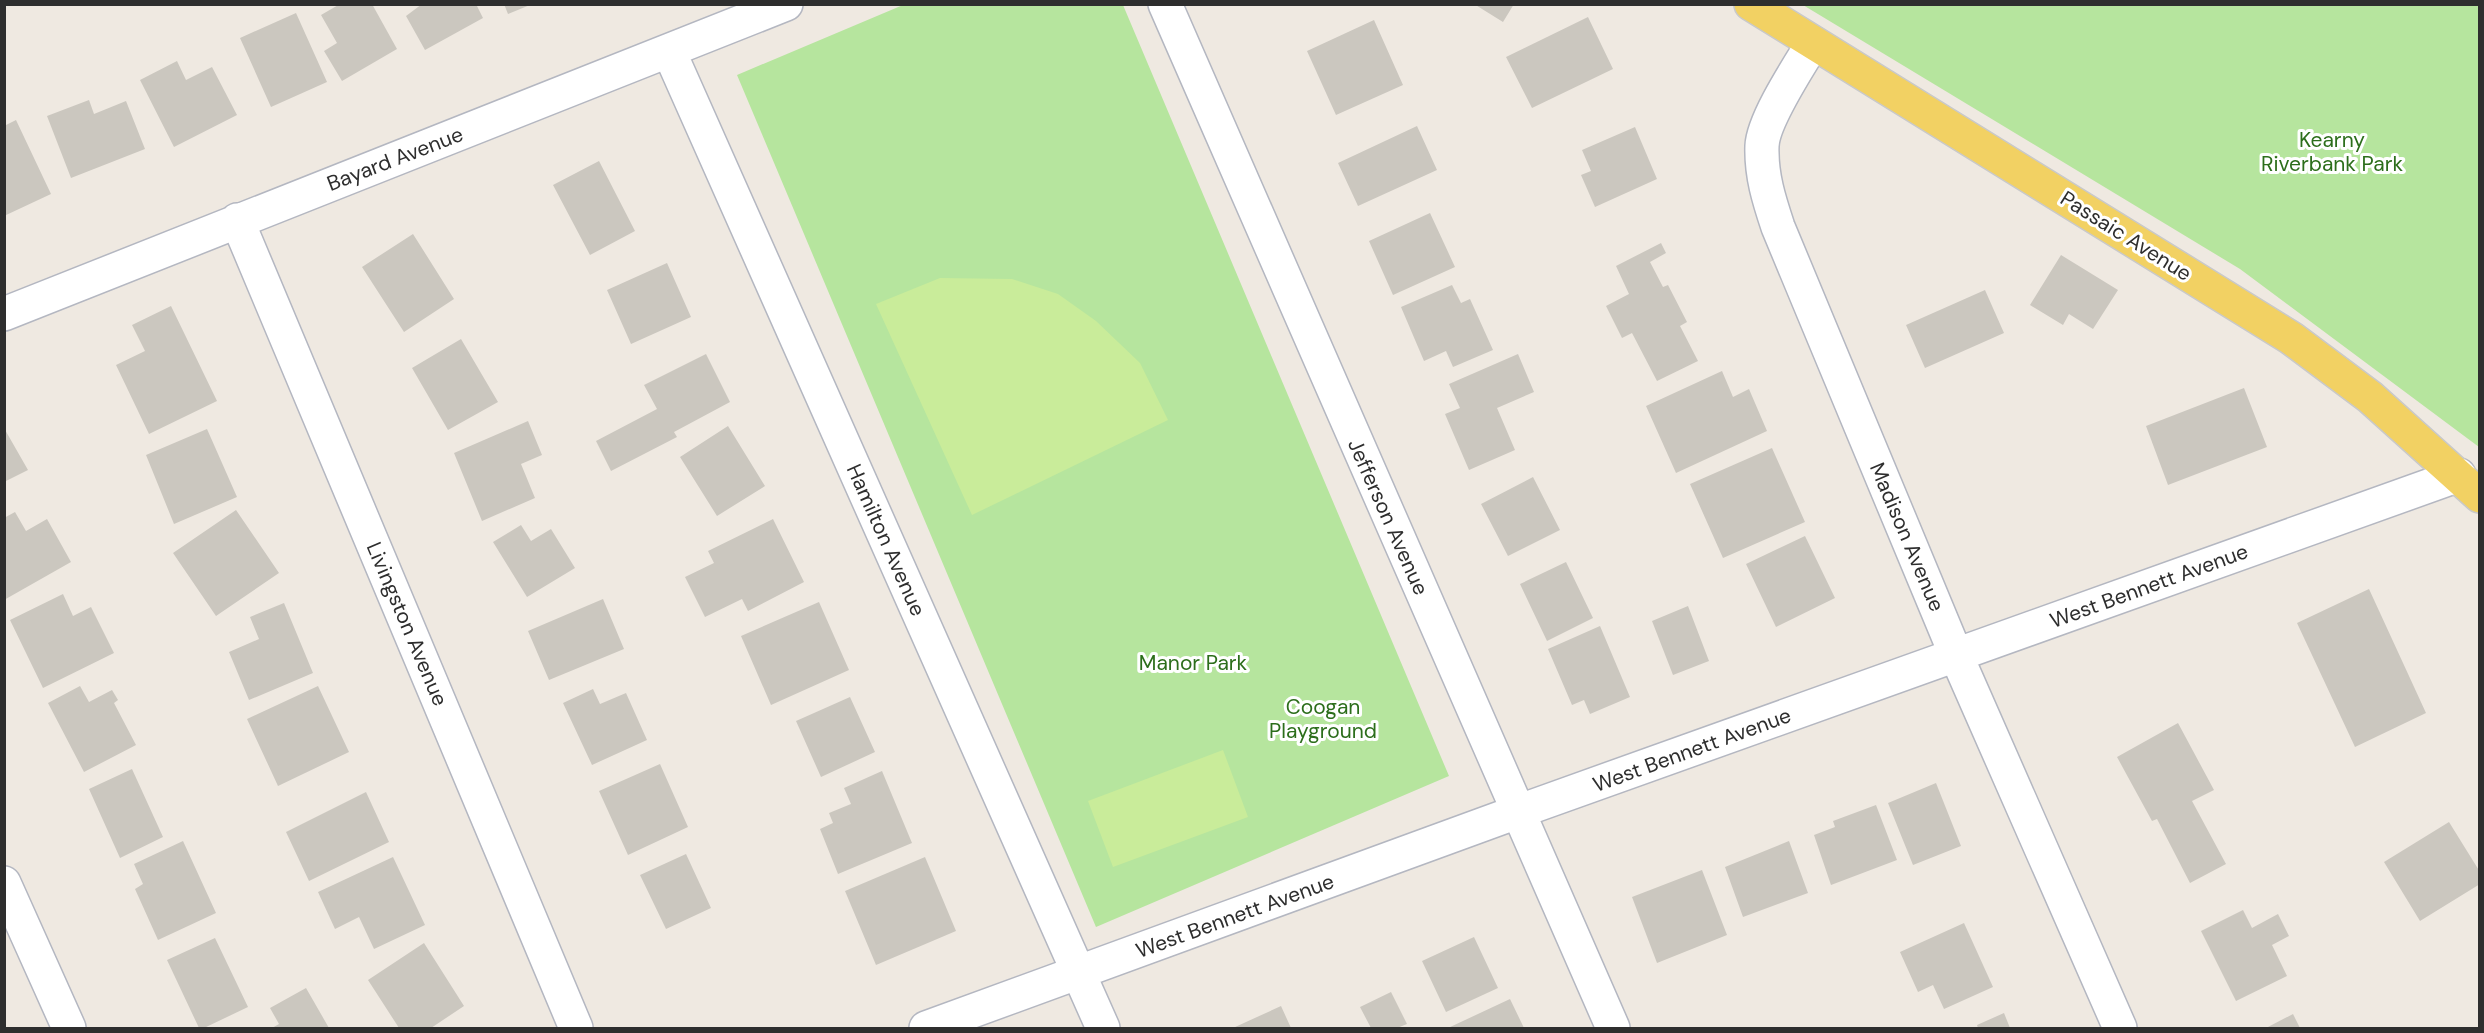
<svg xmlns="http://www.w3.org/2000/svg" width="2484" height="1033" font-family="'DM Sans',sans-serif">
  <rect width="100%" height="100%" fill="#efe9e1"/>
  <!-- green -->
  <path fill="#b6e59e" d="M903 5H1123L1449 776 1096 927 737 75Z
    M1803 5H2479V447L2240 269Z"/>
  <!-- pitch -->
  <path fill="#c9ec9a" d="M940 278 1012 279 1058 294 1096 321 1140 363 1168 420 972 515 876 304Z
    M1223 750 1248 817 1113 867 1088 801Z"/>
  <!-- building -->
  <path fill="#cbc7bf" d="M340 4H372L397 49 342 81 324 51 337 43 321 15Z
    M422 4H476L483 18 425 50 406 16Z
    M504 4H530V5L508 14Z
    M1474 4H1514L1503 22Z
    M296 13 327 82 271 107 240 38Z
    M1588 17 1613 69 1532 108 1506 57Z
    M1374 20 1403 85 1336 115 1307 51Z
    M177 61 186 80 212 67 237 115 174 147 140 80Z
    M89 100 94 114 126 101 145 149 71 178 47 116Z
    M16 120 51 194 4 216V126Z
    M1417 126 1437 170 1358 206 1338 163Z
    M1635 127 1657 179 1595 207 1581 175 1591 171 1582 150Z
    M599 161 635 231 590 255 553 185Z
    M1430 213 1455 267 1393 295 1369 241Z
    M413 234 454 299 404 332 362 267Z
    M1661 243 1666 253 1650 262 1663 287 1668 285 1687 322 1680 326 1698 361 1657 381 1632 333 1622 338 1606 306 1629 294 1616 266Z
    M2061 255 2118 290 2093 329 2069 314 2063 325 2030 305Z
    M667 263 691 317 631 344 607 290Z
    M1452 285 1461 303 1470 299 1493 350 1453 367 1446 351 1424 361 1401 307Z
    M1985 290 2004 333 1925 368 1906 325Z
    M171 306 217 401 149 434 116 365 145 351 132 325Z
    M461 339 498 402 448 430 412 368Z
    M706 354 730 402 674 432 677 437 611 471 596 441 657 409 644 385Z
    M1518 354 1534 392 1497 408 1515 450 1469 470 1445 414 1460 408 1449 384Z
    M1722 371 1733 397 1749 389 1767 431 1676 473 1646 406Z
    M2244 388 2267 447 2168 485 2146 426Z
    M528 421 542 455 521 464 535 498 482 521 454 453Z
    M728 426 765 486 717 516 680 457Z
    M4 428 28 470 4 482Z
    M207 429 237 497 174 524 146 455Z
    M1772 448 1805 522 1723 558 1690 484Z
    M1533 477 1560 530 1508 556 1481 504Z
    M236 510 279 573 216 616 173 553Z
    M15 512 26 531 47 519 71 562 4 600V518Z
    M773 519 804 582 748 611 742 599 705 617 685 577 714 563 708 551Z
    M521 525 531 541 551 529 575 568 527 597 493 542Z
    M1805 536 1835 598 1776 627 1746 564Z
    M1566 562 1593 618 1547 641 1520 584Z
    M2369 589 2426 713 2355 747 2297 623Z
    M63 594 73 616 91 607 114 653 43 688 10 620Z
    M603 599 624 649 549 680 528 631Z
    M819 602 849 670 771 705 741 636Z
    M284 603 313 673 249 700 229 652 259 639 250 617Z
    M1688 606 1709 661 1673 675 1652 621Z
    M1600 626 1630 697 1590 714 1584 700 1572 705 1548 649Z
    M80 686 89 702 112 690 118 700 114 703 136 745 84 772 48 703Z
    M318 686 349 752 278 786 247 719Z
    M593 689 600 704 626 693 647 740 592 765 563 703Z
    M850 697 875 752 821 777 796 721Z
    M2178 723 2214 790 2192 801 2226 864 2190 883 2157 819 2152 821 2117 757Z
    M660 764 688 827 628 855 599 791Z
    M132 769 163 837 120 858 89 789Z
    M882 771 912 843 838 874 820 829 833 823 829 813 851 804 844 788Z
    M1936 783 1961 846 1913 865 1888 803Z
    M366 792 389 842 309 881 286 832Z
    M1876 805 1897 860 1831 885 1814 835 1835 827 1833 821Z
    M2449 822 2480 872V884L2420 921 2384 862Z
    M183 841 216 913 158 940 135 889 143 884 134 864Z
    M1789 841 1808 893 1743 917 1725 867Z
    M686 854 711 908 666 929 640 875Z
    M393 857 425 925 374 949 359 917 335 929 318 892Z
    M925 857 956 931 876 965 845 891Z
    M1702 870 1727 935 1657 963 1632 897Z
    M2243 910 2252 928 2278 914 2289 936 2272 945 2287 976 2236 1001 2201 931Z
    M1964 923 1993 987 1944 1009 1933 985 1918 992 1900 952Z
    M1474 937 1498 988 1446 1012 1422 961Z
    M215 938 248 1007 204 1028H199L167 960Z
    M424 943 464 1006 431 1028H399L368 980Z
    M306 988 329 1028H272L279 1024 270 1008Z
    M1391 992 1407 1024 1397 1028H1371L1360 1007Z
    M1510 999 1524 1028H1448Z
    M1281 1006 1291 1028H1233Z
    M2004 1013 2010 1028H1978L1977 1025Z
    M2293 1014 2300 1028H2266Z"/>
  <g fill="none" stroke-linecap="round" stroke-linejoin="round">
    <defs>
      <path id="minor" d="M1165 4 1613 1028
        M1813 43C1799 66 1763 120 1762 146 1761 175 1769 200 1778 227L1956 655 2120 1028
        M669 51 1103 1028
        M237 220 576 1028
        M4 314 786 4
        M4 883 69 1028
        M926 1028 1517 812 2459 475"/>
      <path id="major" d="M1751 4 2291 338 2370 397 2480 496"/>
    </defs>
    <!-- minor casing -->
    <use href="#minor" stroke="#b4b7c1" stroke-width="36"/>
    <!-- major casing -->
    <use href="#major" stroke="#c9c9c9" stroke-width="36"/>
    <!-- minor -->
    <use href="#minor" stroke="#fff" stroke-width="33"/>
    <!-- major -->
    <use href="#major" stroke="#f2d163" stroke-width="33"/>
  </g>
  <g text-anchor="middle" stroke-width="6" stroke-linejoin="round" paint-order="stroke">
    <!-- park labels -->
    <g font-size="21" fill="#2c6e1b" stroke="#fff">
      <text x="2332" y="147">Kearny<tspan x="2332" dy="24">Riverbank Park</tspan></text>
      <text x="1193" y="670">Manor Park</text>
      <text x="1323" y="714">Coogan<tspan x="1323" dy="24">Playground</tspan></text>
    </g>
    <!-- street labels -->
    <g font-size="21" fill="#2e2e2e" stroke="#fff">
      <text transform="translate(395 159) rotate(-21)" y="7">Bayard Avenue</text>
      <text transform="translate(2126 236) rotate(32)" y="7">Passaic Avenue</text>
      <text transform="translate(1388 517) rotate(66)" y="7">Jefferson Avenue</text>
      <text transform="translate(1907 537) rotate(67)" y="7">Madison Avenue</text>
      <text transform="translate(886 540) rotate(66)" y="7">Hamilton Avenue</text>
      <text transform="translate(2149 586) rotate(-20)" y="7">West Bennett Avenue</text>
      <text transform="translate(407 624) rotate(67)" y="7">Livingston Avenue</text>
      <text transform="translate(1692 750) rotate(-20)" y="7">West Bennett Avenue</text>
      <text transform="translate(1235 916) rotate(-20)" y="7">West Bennett Avenue</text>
    </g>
  </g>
  <!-- border -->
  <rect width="2484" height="1033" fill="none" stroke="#2e2e2e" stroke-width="12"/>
</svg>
